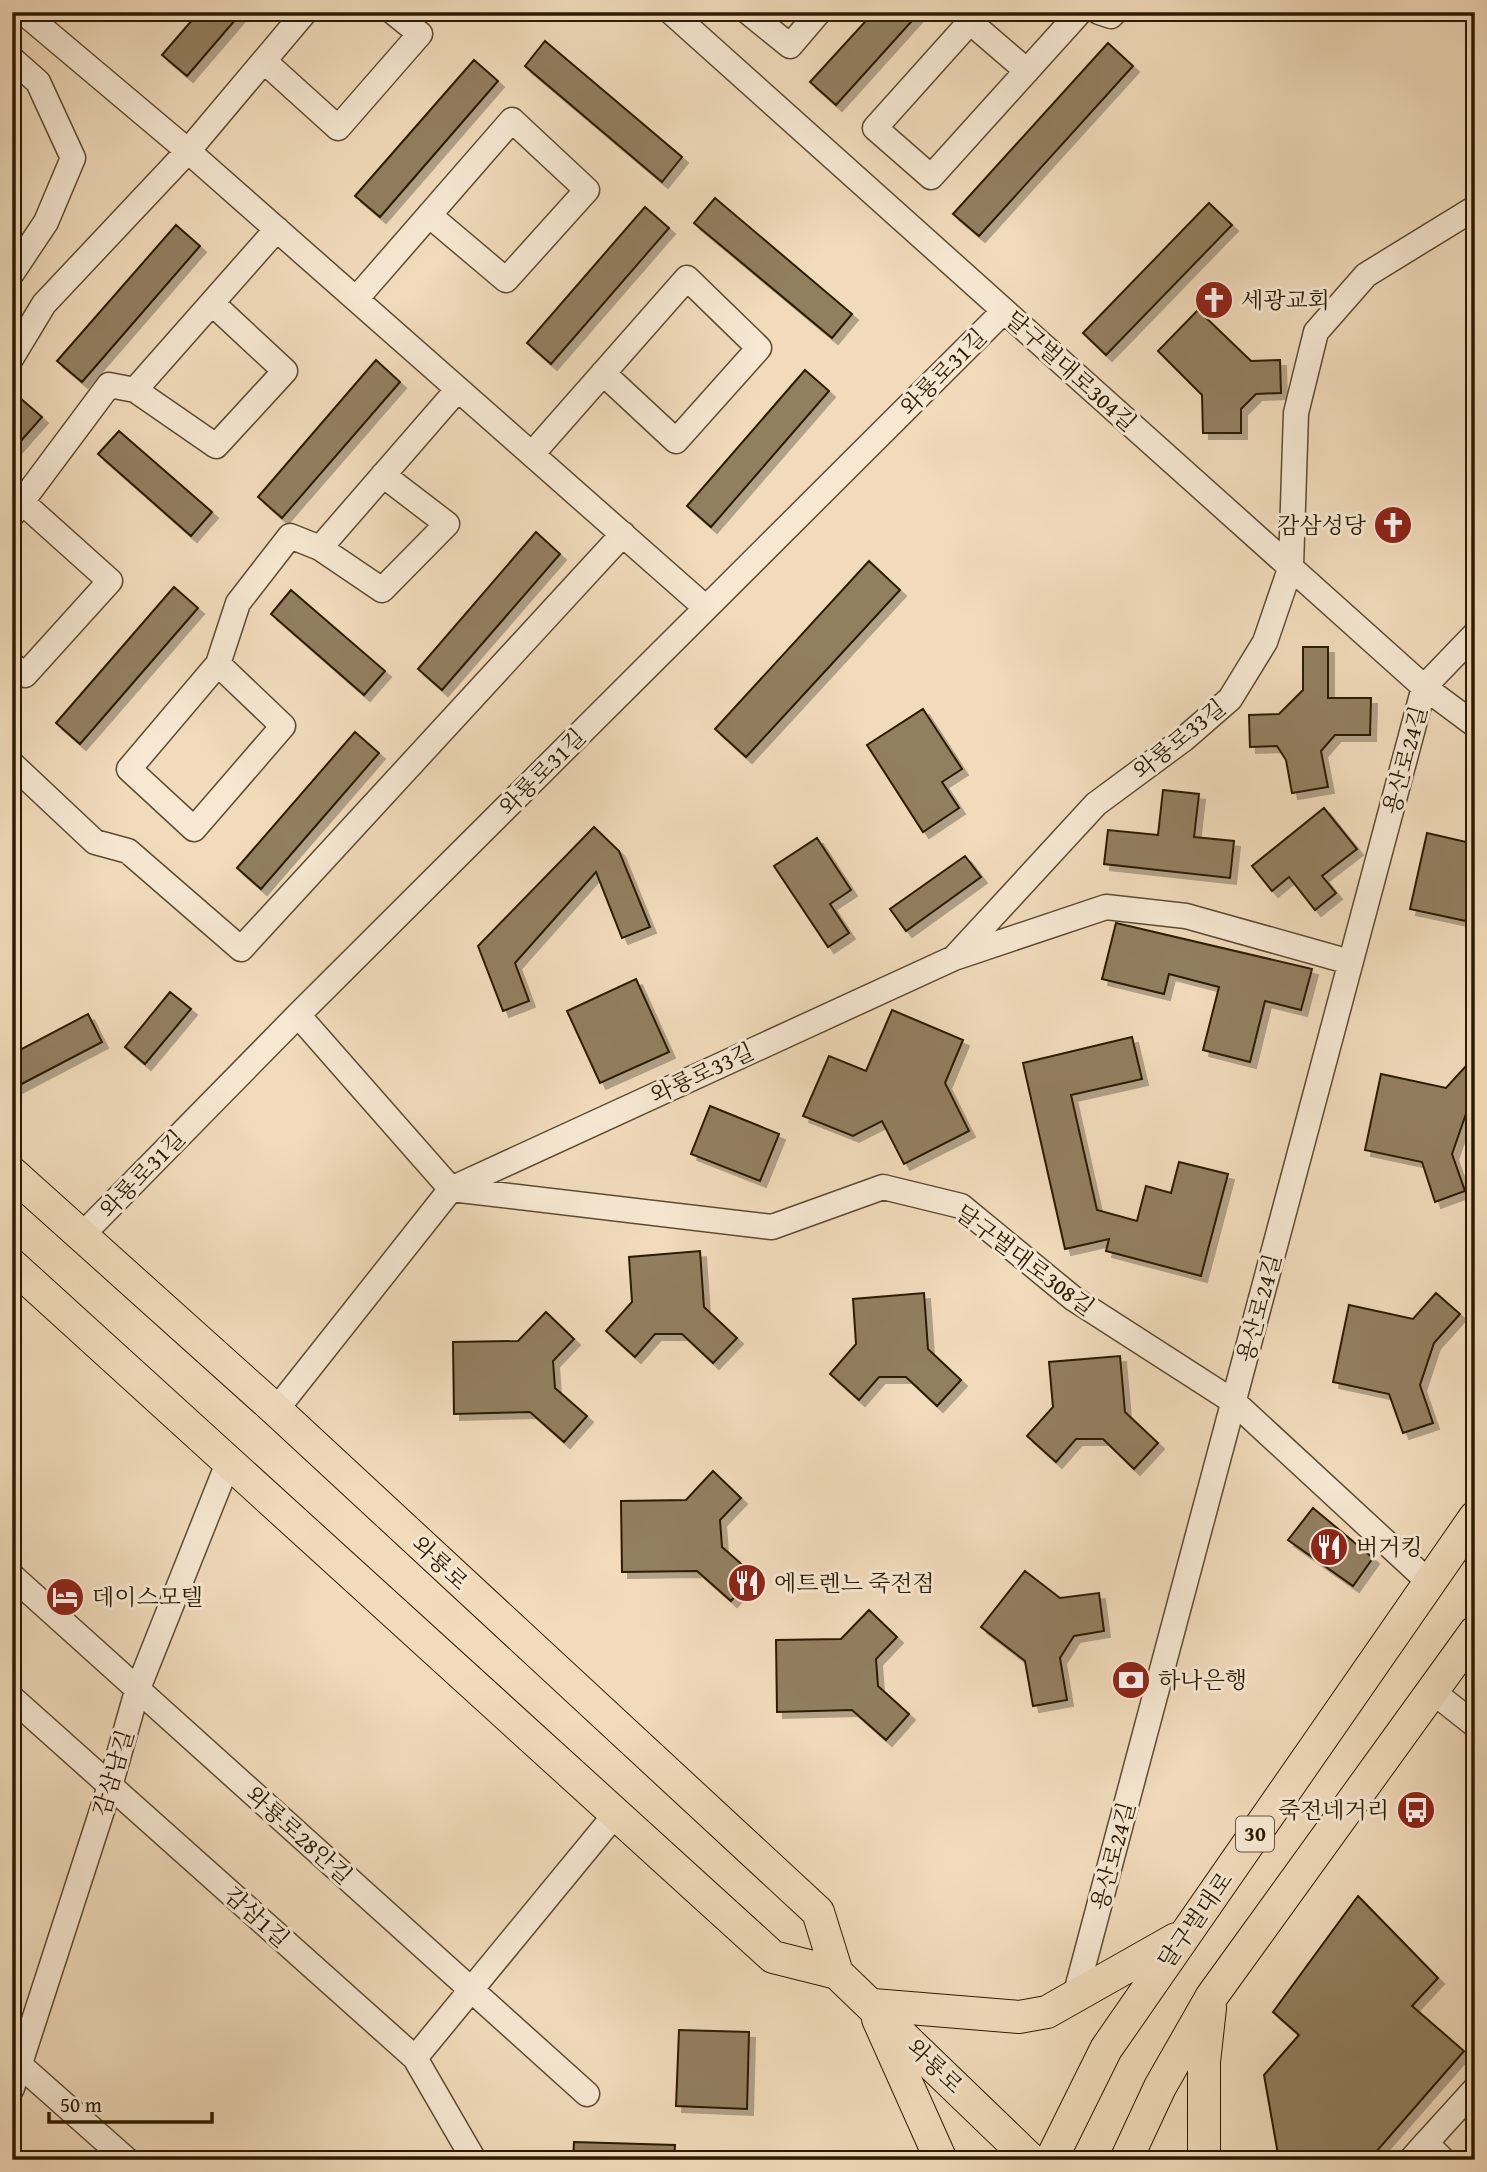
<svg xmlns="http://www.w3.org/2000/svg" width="1487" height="2172" font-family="'Gentium Book Plus','Noto Serif KR',serif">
  <defs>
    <filter id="shadow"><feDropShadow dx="6" dy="6" stdDeviation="0" flood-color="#0004"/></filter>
  </defs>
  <rect width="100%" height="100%" fill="#f1dbbb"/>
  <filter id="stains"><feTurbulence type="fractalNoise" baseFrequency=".00286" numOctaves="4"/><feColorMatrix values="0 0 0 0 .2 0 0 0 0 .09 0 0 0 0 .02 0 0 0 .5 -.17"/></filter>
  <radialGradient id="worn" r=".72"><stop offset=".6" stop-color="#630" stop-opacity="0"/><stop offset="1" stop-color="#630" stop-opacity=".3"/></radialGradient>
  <!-- building -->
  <path fill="#927f61" stroke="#2c1b00" stroke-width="2" filter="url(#shadow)" d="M199 12H242L187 76 162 55Z
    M874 12H920L836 105 810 82Z
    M545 41 682 157 662 182 525 66Z
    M1108 43 1133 66 979 236 953 214Z
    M474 60 498 81 380 217 355 196Z
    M715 198 852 314 832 338 694 223Z
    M1209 203 1232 225 1106 355 1083 333Z
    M645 207 669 228 551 364 527 343Z
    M176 225 200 246 82 382 57 361Z
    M1198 310 1251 361 1280 360 1281 393 1256 394 1241 409V433H1203L1202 395 1158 351Z
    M376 360 400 382 282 518 258 497Z
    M805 370 829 391 711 527 687 506Z
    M12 391 42 417 12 451Z
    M119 431 212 512 191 536 98 454Z
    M536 532 560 554 442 690 418 669Z
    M869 561 900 590 746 757 715 729Z
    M174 587 198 608 80 744 56 723Z
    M291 590 385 671 364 695 271 614Z
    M1303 647H1328V698H1371L1370 735H1335L1321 751 1328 787 1292 793 1286 760 1277 746 1250 747 1249 715 1279 714 1303 690Z
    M923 709 962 769 942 782 959 808 923 832 867 745Z
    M355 732 379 753 261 889 237 868Z
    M1163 790 1199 794 1194 837 1234 841 1230 878 1104 864 1108 830 1158 835Z
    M1324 808 1357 849 1322 876 1336 893 1315 910 1289 877 1272 891 1252 866Z
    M594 827 619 851 650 927 622 938 596 872 515 963 529 1001 503 1011 478 946Z
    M1427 833 1475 844V923L1410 909Z
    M817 838 851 890 830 904 849 933 828 947 774 866Z
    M965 856 981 877 906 931 890 909Z
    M1116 923 1312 969 1301 1010 1265 1001 1250 1062 1203 1050 1219 987 1169 974 1164 994 1102 979Z
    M636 979 669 1052 600 1083 567 1011Z
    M170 992 191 1009 145 1064 125 1047Z
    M892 1010 963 1040 945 1083 969 1131 904 1164 882 1121 853 1136 803 1116 829 1056 866 1071Z
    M88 1014 102 1042 12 1089V1054Z
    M1132 1037 1142 1079 1071 1095 1097 1210 1137 1221 1146 1186 1171 1193 1179 1162 1228 1174 1201 1276 1106 1251 1109 1239 1065 1249 1023 1063Z
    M1475 1056V1103L1467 1111 1452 1154 1465 1191 1435 1202 1422 1162 1365 1150 1381 1074 1446 1088Z
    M710 1106 779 1134 760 1181 691 1154Z
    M700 1251 704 1307 737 1338 713 1363 682 1334H655L635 1357 606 1331 632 1302 629 1257Z
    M924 1293 928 1349 961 1380 937 1406 906 1377H879L859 1400 830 1374 856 1344 853 1299Z
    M1436 1293 1460 1314 1434 1343 1420 1385 1433 1423 1403 1433 1389 1394 1333 1382 1349 1305 1413 1319Z
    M546 1312 574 1339 553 1361 555 1388 587 1416 564 1442 530 1412 454 1414 453 1342 518 1341Z
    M1120 1356 1125 1412 1158 1443 1134 1469 1103 1439H1076L1056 1462 1027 1436 1053 1407 1049 1362Z
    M713 1471 741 1498 720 1520 722 1547 754 1575 731 1601 697 1571 622 1572 621 1501 686 1500Z
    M1313 1508 1373 1558 1353 1586 1288 1540Z
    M1025 1571 1060 1598 1099 1593 1104 1631 1074 1636 1060 1658 1067 1700 1033 1706 1025 1661 981 1627Z
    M869 1610 897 1637 876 1659 878 1686 909 1714 886 1740 852 1710 777 1712 776 1640 841 1639Z
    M1358 1896 1438 1978 1412 2006 1464 2051 1369 2160H1279L1264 2075 1299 2035 1273 2012Z
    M679 2030 749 2032 747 2109 676 2106Z
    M574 2142 675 2145 674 2160H573Z"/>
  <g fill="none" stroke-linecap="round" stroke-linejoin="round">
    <defs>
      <path id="minor" d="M23 12 188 151 706 608
        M671 12 1424 687 1475 725
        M748 12 790 46 819 12
        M1099 12 1111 16 1115 12
        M12 59 38 82 73 158 46 222 12 273
        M264 61 338 128 420 34 393 12
        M1027 71 970 22 875 128 931 177 1080 12
        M356 299 512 120 587 190 506 280 429 215
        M12 357 44 304 188 151 305 12
        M135 390 216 446 285 371 212 303
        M532 454 687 278 759 348 676 441 603 373
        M383 475 447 524 382 590 320 548 458 389
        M12 515 109 385 135 390 277 229
        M218 664 283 726 194 829 129 769 218 664 238 603 290 536 320 548
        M12 665 25 675 110 581 22 502
        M12 764 95 842 128 851 241 949 623 534
        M957 957 1106 907 1186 916 1350 962
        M298 1015 451 1189
        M451 1189 772 1227 883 1187 961 1206 1074 1299 1234 1402 1430 1583
        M82 1235 298 1015 1004 311
        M276 1410 451 1189 954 958 1096 804 1184 739 1230 699 1265 642 1291 566 1296 413 1316 332 1366 275 1475 208
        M12 1576 587 2094
        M1432 1691 1475 1725
        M12 1698 415 2058 474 2160
        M1074 2000 1424 687 1475 634
        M12 2058 127 2160
        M415 2058 614 1816
        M12 2088 110 1786 137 1691 228 1463
        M1411 2160 1426 2143
        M1443 2160 1426 2143 1475 2089"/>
      <path id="major" d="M12 1173 276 1410 818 1912 837 1973
        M12 1265 773 1957 837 1973 1031 2160
        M873 2005 1019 2017 1047 2012 1176 1939
        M878 2019 941 2160
        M1051 2160 1106 2049 1475 1517
        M1126 2160 1160 2087 1212 1996 1475 1632
        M1204 2160V2062L1210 2008"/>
    </defs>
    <!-- minor casing -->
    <use href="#minor" stroke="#5d4b2f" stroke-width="27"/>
    <!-- major casing -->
    <use href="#major" stroke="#2c1b00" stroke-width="34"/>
    <!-- minor -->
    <use href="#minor" stroke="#f6e8d3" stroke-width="24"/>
    <!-- major -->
    <use href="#major" stroke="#f1dbbb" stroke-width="32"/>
  </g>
  <!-- icons -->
  <defs>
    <symbol id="church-disc" viewBox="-11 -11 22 22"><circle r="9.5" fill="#8f2418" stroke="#f6e8d3"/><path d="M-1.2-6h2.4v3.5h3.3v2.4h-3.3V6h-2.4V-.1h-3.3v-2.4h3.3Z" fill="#fff"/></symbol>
    <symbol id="restaurant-disc" viewBox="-11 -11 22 22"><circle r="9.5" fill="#8f2418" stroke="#f6e8d3"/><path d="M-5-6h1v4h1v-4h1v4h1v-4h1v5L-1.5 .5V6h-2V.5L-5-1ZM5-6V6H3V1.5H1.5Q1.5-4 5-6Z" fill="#fff"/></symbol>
    <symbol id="hotel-disc" viewBox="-11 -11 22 22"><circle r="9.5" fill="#8f2418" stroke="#f6e8d3"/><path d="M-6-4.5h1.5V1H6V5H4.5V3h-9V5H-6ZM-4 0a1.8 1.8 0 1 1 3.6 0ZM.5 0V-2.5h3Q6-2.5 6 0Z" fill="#fff"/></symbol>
    <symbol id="bank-disc" viewBox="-11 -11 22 22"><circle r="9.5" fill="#8f2418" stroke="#f6e8d3"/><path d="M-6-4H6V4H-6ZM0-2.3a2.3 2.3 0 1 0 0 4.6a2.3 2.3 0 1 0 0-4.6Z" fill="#fff"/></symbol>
    <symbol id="bus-disc" viewBox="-11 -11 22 22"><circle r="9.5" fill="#8f2418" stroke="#f6e8d3"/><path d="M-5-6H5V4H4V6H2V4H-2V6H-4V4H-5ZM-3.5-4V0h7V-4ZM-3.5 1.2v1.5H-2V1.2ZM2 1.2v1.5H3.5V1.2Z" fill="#fff"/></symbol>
  </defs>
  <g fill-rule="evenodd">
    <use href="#church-disc" x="1192" y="278" width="44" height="44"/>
    <use href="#church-disc" x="1371" y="503" width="44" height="44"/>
    <use href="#restaurant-disc" x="1307" y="1525" width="44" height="44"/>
    <use href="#restaurant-disc" x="725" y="1561" width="44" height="44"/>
    <use href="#hotel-disc" x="43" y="1575" width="44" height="44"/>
    <use href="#bank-disc" x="1109" y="1658" width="44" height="44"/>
    <use href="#bus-disc" x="1394" y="1788" width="44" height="44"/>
  </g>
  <g text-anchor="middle" stroke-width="6" stroke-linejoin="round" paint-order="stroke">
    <!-- shield labels -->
    <rect fill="#f6e8d3" stroke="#69583f" stroke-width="2" x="1236" y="1816.5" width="38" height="35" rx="5"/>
    <g font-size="21" font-weight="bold" fill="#2c1b00">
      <text x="1255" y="1841">30</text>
    </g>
    <!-- poi labels -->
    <g font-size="23" fill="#2c1b00" stroke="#f6e8d3" text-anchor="start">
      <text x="1241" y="308">세광교회</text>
      <text x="1366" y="533" text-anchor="end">감삼성당</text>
      <text x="1356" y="1555">버거킹</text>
      <text x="774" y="1591">에트렌느 죽전점</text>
      <text x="92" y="1605">데이스모텔</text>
      <text x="1158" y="1688">하나은행</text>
      <text x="1389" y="1818" text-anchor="end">죽전네거리</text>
    </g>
    <!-- street labels -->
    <g font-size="23" fill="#2c1b00" stroke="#f6e8d3">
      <text transform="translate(1071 371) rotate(42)" y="8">달구벌대로304길</text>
      <text transform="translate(943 372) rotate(-45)" y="8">와룡로31길</text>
      <text transform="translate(1179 739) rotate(-39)" y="8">와룡로33길</text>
      <text transform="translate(1405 760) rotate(-75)" y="8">용산로24길</text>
      <text transform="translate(542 772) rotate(-45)" y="8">와룡로31길</text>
      <text transform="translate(702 1073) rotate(-25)" y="8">와룡로33길</text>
      <text transform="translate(142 1174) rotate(-46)" y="8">와룡로31길</text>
      <text transform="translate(1025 1260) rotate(37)" y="8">달구벌대로308길</text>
      <text transform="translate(1259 1308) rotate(-75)" y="8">용산로24길</text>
      <text transform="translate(440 1563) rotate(43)" y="8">와룡로</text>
      <text transform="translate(113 1773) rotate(-73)" y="8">감삼남길</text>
      <text transform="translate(299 1835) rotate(42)" y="8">와룡로28안길</text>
      <text transform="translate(1113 1856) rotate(-75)" y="8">용산로24길</text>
      <text transform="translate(257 1917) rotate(42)" y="8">감삼1길</text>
      <text transform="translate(1195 1920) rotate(-55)" y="8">달구벌대로</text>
      <text transform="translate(935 2066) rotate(44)" y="8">와룡로</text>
    </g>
  </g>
  <!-- margin -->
  <rect width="1487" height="2172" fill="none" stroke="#f1dbbb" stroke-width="42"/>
  <rect x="14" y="14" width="1459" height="2144" fill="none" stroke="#2c1b00" stroke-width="3.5"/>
  <rect x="21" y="21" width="1445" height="2130" fill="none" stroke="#2c1b00" stroke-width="2"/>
  <!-- scale -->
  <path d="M49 2112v10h163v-10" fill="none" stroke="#2c1b00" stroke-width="3.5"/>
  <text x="60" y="2112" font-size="21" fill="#2c1b00" stroke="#f6e8d3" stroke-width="5" paint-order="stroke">50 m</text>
  <rect width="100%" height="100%" filter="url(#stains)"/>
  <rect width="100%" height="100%" fill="url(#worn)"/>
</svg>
